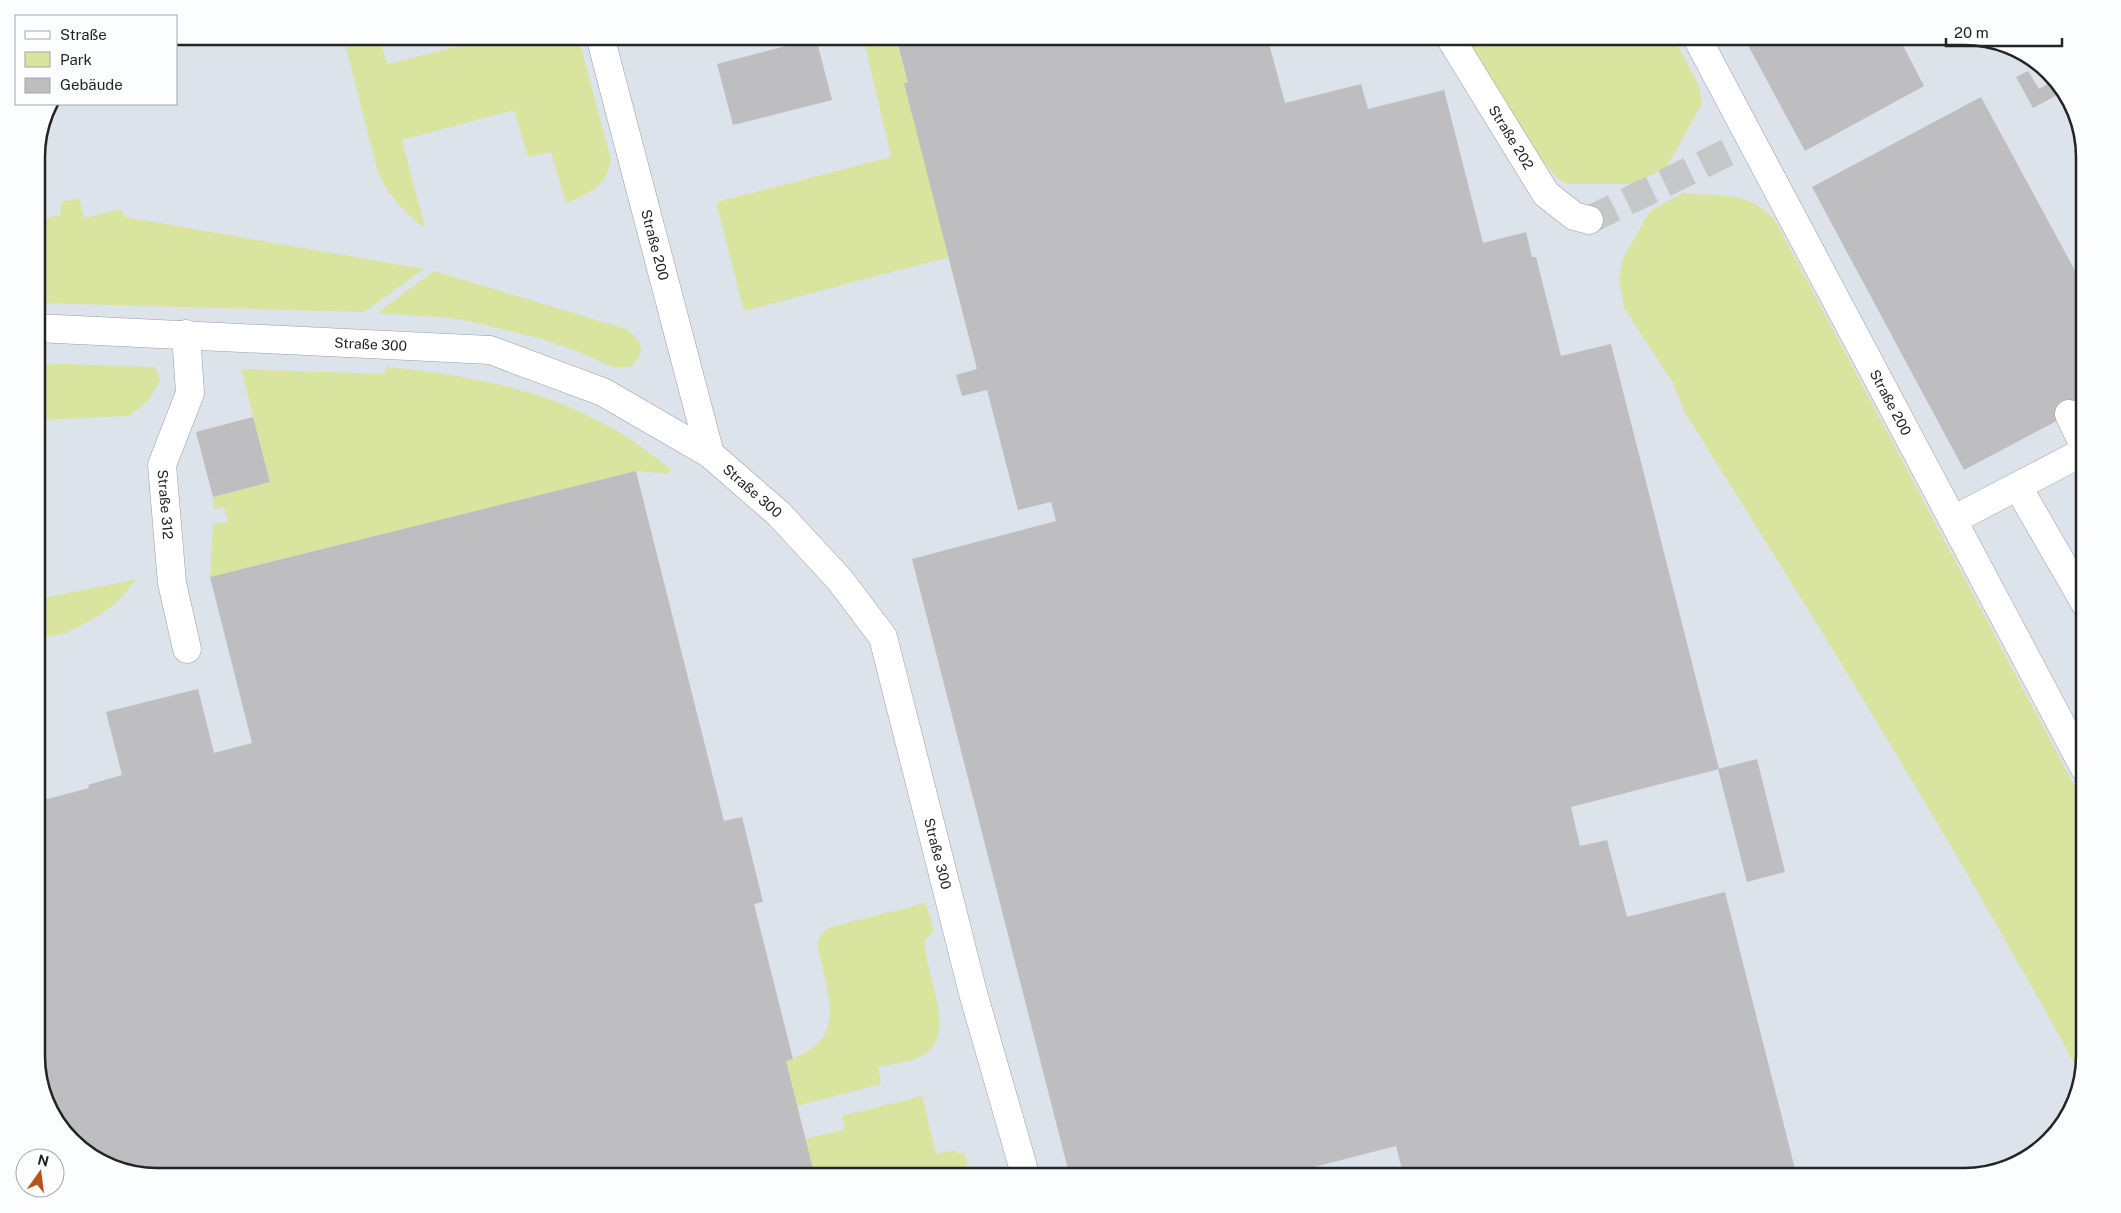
<svg xmlns="http://www.w3.org/2000/svg" width="2121" height="1213" font-family="'Public Sans',sans-serif">
  <rect width="100%" height="100%" fill="#eef0f1"/>
  <!-- built -->
  <path fill="#dde3eb" d="M176 36H1964L2024 52 2068 97 2085 150V1056L2069 1116 2024 1160 1964 1177H157L36 1063V150L46 111 50 104H176Z"/>
  <!-- green -->
  <path fill="#d9e49f" d="M343 36H379L387 64 499 36H578L611 160C605 189 590 192 566 204L551 152 528 157 514 110 402 140 425 228C404 213 390 196 378 173Z
    M863 36H896L908 83H905L949 257 744 311 716 202 891 157Z
    M1464 36H1673L1699 86 1702 103 1667 167 1633 184H1568L1558 179 1537 155Z
    M1683 193C1718 196 1752 191 1776 222L2085 806V1056L2080 1074C1957 848 1821 629 1684 411L1673 383 1624 308 1619 279 1623 258 1650 211Z
    M79 198 84 218 121 209 125 217 424 269 364 312 36 303V218L60 216 61 202Z
    M434 271 626 329C643 342 647 352 630 367H613L574 350 542 339 481 324 452 318 377 313Z
    M36 363 155 367 160 380 148 401 129 416 36 420Z
    M386 367C471 375 559 391 631 440 645 449 658 460 671 469L668 474 636 471 210 577 213 524 228 522 224 507 214 509 213 497 270 482 241 369 385 374Z
    M136 579C130 586 125 594 119 600 105 613 54 647 36 634V600Z
    M926 903 934 931 925 940C923 976 965 1040 915 1059 904 1063 890 1064 878 1067L881 1084 797 1106 786 1061C843 1042 832 1009 821 961 819 952 815 942 821 934 823 932 827 929 830 927Z
    M922 1096 936 1154 956 1150 958 1154 964 1152 970 1177H815L805 1139 845 1129 842 1116Z"/>
  <!-- building -->
  <path fill="#bebdc0" d="M896 36H1267L1285 103 1361 84 1368 109 1444 90 1483 243 1526 232 1532 257H1536L1561 356 1611 344 1719 769 1571 807 1580 846 1607 840 1627 917 1725 892 1797 1177H1404L1396 1146 1275 1177H1070L912 559 1056 521 1051 502 1018 510 987 390 962 396 956 375 977 369 904 83H908Z
    M1743 36H1898L1924 86 1805 151Z
    M816 38 832 100 733 125 717 64Z
    M2028 71 2039 89 2053 81 2063 92 2033 108 2016 77Z
    M1981 97 2085 289V406L1964 470 1812 187Z
    M253 417 270 482 213 497 196 432Z
    M636 471 724 821 742 817 763 902 754 904 793 1059 786 1061 815 1177H157L97 1161 56 1123 36 1063V802L89 788 88 785 122 775 106 712 198 689 214 753 252 743 210 577Z
    M1757 759 1785 872 1747 882 1718 769Z"/>
  <g fill="none" stroke-linecap="round" stroke-linejoin="round">
    <!-- minor-tunnel -->
    <path stroke="#c5c7c8" stroke-width="28" stroke-dasharray="28 14" stroke-linecap="butt" d="M1589 220 1751 141"/>
    <defs>
      <g id="minor">
        <path id="s1" d="M600 36 710 454"/>
        <path id="s2" d="M1449 36 1546 194 1574 216 1589 220"/>
        <path id="s3" d="M1696 36 2085 769"/>
        <path id="s4" d="M36 328 490 350 603 392 710 454 779 514 840 580 883 637 973 993 1026 1177"/>
        <path id="s5" d="M186 334 190 393 162 465 172 583 187 649"/>
        <path d="M2069 414 2085 448"/>
        <path d="M2018 487 2085 603"/>
        <path d="M1953 520 2085 451"/>
      </g>
    </defs>
    <!-- minor casing -->
    <use href="#minor" stroke="#9c9d9f" stroke-width="29"/>
    <!-- minor -->
    <use href="#minor" stroke="#fff" stroke-width="28"/>
  </g>
  <g text-anchor="middle" stroke-width="4" stroke-linejoin="round" paint-order="stroke">
    <!-- street labels -->
    <g font-size="14" fill="#232424" stroke="#fcfdff">
      <text dy="5" stroke="none"><textPath href="#s2" startOffset="119">Straße 202</textPath></text>
      <text dy="5" stroke="none"><textPath href="#s1" startOffset="216">Straße 200</textPath></text>
      <text dy="5" stroke="none"><textPath href="#s4" startOffset="335">Straße 300</textPath></text>
      <text dy="5" stroke="none"><textPath href="#s3" startOffset="415">Straße 200</textPath></text>
      <text dy="5" stroke="none"><textPath href="#s4" startOffset="755">Straße 300</textPath></text>
      <text dy="5" stroke="none"><textPath href="#s5" startOffset="176">Straße 312</textPath></text>
      <text dy="5" stroke="none"><textPath href="#s4" startOffset="1175">Straße 300</textPath></text>
    </g>
  </g>
  <!-- crop -->
  <path d="M0 0H2121V1213H0ZM157 45H1964A112 112 0 0 1 2076 157V1056A112 112 0 0 1 1964 1168H157A112 112 0 0 1 45 1056V157A112 112 0 0 1 157 45Z" fill="#fcfdff" fill-rule="evenodd"/>
  <path fill="none" stroke="#232424" stroke-width="2.5" d="M157 45H1964A112 112 0 0 1 2076 157V1056A112 112 0 0 1 1964 1168H157A112 112 0 0 1 45 1056V157A112 112 0 0 1 157 45Z"/>
  <!-- legend -->
  <rect x="15" y="15" width="162" height="90" fill="#fcfdff" stroke="#a5a6a7"/>
  <rect x="25" y="31" width="25" height="8" fill="#ffffff" stroke="#a5a6a7"/>
  <text x="60" y="40" font-size="15" fill="#232424">Straße</text>
  <rect x="25" y="52" width="25" height="15" fill="#d9e49f" stroke="#a5a6a7"/>
  <text x="60" y="65" font-size="15" fill="#232424">Park</text>
  <rect x="25" y="78" width="25" height="15" fill="#bebdc0" stroke="#a5a6a7"/>
  <text x="60" y="90" font-size="15" fill="#232424">Gebäude</text>
  <!-- north arrow -->
  <g transform="translate(40 1173) rotate(14)"><circle r="24" fill="#fcfdff" stroke="#a5a6a7"/>
  <path d="M0-4L9 19L0 12L-9 19Z" fill="#b7541c"/>
  <text y="-8" font-size="14" font-weight="bold" text-anchor="middle" fill="#232424">N</text>
  </g>
  <!-- scale -->
  <path d="M1946 38v8h116v-8" fill="none" stroke="#232424" stroke-width="2.5"/>
  <text x="1954" y="38" font-size="15" fill="#232424" stroke="#fcfdff" stroke-width="4" paint-order="stroke">20 m</text>
</svg>
